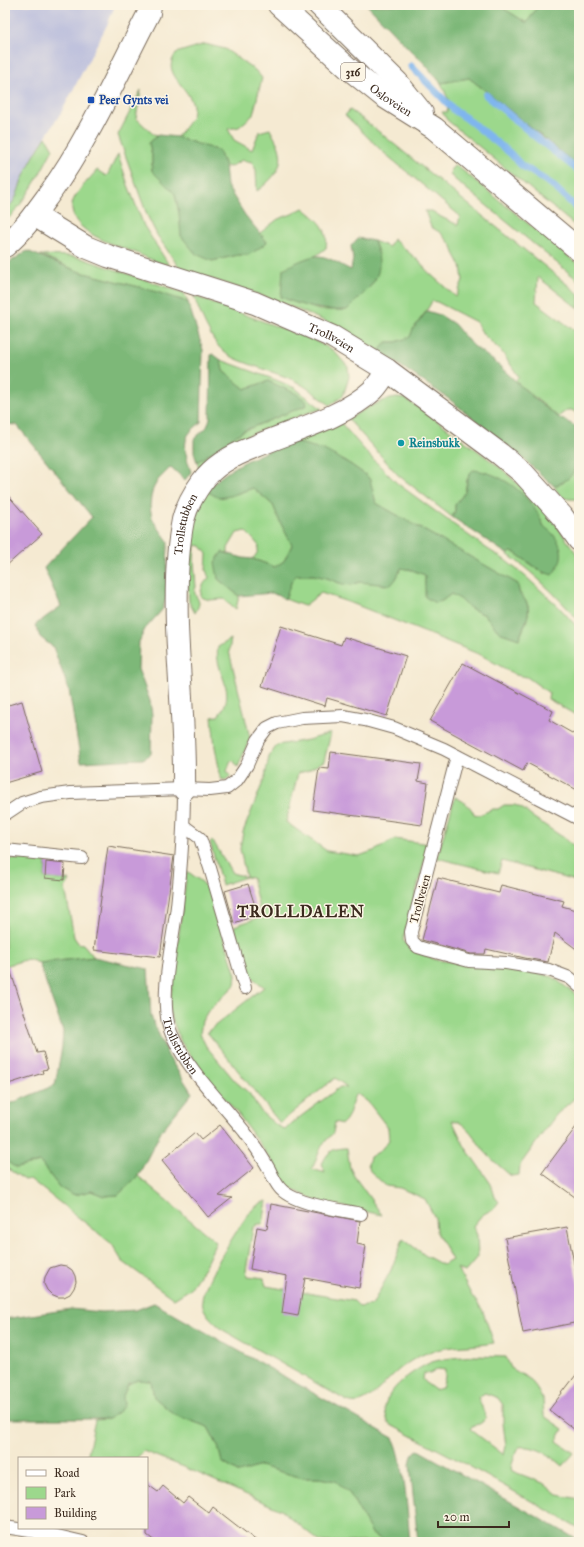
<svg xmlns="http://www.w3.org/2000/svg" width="584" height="1547" font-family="'IM FELL Great Primer',serif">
  <rect width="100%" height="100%" fill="#fcf5e5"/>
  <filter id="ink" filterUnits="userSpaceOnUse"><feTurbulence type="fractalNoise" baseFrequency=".025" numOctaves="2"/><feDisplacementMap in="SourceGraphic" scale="8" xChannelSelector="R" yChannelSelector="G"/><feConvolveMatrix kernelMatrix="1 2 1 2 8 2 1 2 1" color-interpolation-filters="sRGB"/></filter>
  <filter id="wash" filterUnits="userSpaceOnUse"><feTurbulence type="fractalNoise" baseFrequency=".012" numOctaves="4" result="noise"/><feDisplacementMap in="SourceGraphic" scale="16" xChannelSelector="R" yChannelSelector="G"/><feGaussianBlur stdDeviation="0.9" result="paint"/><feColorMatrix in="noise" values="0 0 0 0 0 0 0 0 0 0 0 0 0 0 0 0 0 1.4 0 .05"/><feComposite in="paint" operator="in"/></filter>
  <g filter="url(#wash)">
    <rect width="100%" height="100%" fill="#f5ead2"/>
    <!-- industrial -->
    <path fill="#c0c2dd" d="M5 5H115L108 23 62 111 35 153 23 178 16 201 5 211Z"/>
    <!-- green -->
    <path fill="#9cd88c" stroke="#6c8155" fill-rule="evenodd" d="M498 5H538V6L527 23Z
      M205 44 225 49 255 70 262 78 253 115 239 127 228 129 234 140 252 150 259 132 270 129C273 136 279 144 280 152 284 169 269 182 257 191L256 170 252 162 242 160 230 167 225 166 219 151 177 137C183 129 192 120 193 111 196 93 166 78 172 61 173 58 175 55 176 53Z
      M469 78C491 95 513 112 534 131 549 145 562 161 579 173V229L447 120 442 112H447L449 101 441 83Z
      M141 90 136 118 153 134 158 135 149 143 152 155V171L175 194 179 213 212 261 238 255H248L267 242 260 233 278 219 292 214 303 208C318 220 329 227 326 248L317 255 301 261 282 293 281 297 319 310H347L363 293 370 287 378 252 374 241 389 247 393 239 420 262 427 271 456 297 463 280 461 266 454 253 452 246 441 233 431 227 425 211H432L441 217 458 225 460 216 383 152 345 115 350 110 368 123 579 294V309L538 277 536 302 579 334V415L572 410H567L558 417 515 381 519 377 502 352 483 334 476 322 437 302 432 301C426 314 415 323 410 337L396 342H386L379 351 329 323 280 302 182 269 178 266 157 235 147 215 118 135Z
      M46 137 53 149C39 175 26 202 5 222V211C19 197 16 195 23 178 29 164 37 150 46 137Z
      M118 154 128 185 144 226 169 265C157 263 146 257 134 252 115 245 69 232 72 205 73 194 90 179 97 170L106 176 108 174Z
      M454 166H457L579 265V281L453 178 450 174 451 169Z
      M40 255 70 256 81 258 184 293 188 302 147 289 80 272Z
      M194 296 311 339 333 350 348 367 349 377 343 396 330 405C316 395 303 383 286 377 271 371 235 361 224 352 211 341 199 312 194 296Z
      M221 360 276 380 295 388 322 409 310 412 251 434 228 445 199 467 197 462 243 431 307 405 282 388 268 381 245 389 223 371Z
      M397 398 405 399 427 413 502 469 546 511 579 557V621C557 596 534 573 507 554L511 552 515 553 545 574V528L539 516 527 500 505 481 467 479 465 492 455 505V511L452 517 398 475 348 419C364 410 378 400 397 398Z
      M341 423 368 454 398 484 486 548 505 560 525 576 558 606 579 629V717L548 699 549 693 527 677 516 675 481 655 354 604 321 593 304 606 285 599 292 580 297 575H314L327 578 342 584 352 585 359 582H369L385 585 396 579 401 568 412 570 425 575V585L442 601 451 594 460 598 470 608 485 615 499 632 519 639C523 630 532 612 527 603 521 593 519 596 518 584L376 503 370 480 367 476 350 464 292 441Z
      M579 462V499C564 500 561 498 554 486L563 483Z
      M253 488 273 505 280 522 292 545 284 561 275 567 253 559 257 553 259 546 254 540 245 531 237 533 228 548V553L222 552 218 579 239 596 236 609 224 599 209 600 201 597C200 589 204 582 209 578L206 570 207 554 201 546 195 545 194 562 196 587C192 594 198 596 199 603 199 606 197 609 195 613L189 602 188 582 190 539 197 512 206 491 230 496Z
      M231 639 229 651 250 738 238 767 233 760 230 763 227 771 231 776 226 780 221 779 215 747 212 717 218 716C240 690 213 673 218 647Z
      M331 733 324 761 307 771 298 773 286 822 327 851 359 856 376 850 395 839 429 844 403 940 410 949 436 960 533 972 553 977 579 997V1094L556 1115 520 1165 519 1175 511 1176C502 1168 493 1161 485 1152 476 1141 467 1122 452 1120L465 1147 491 1184 495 1197 499 1202 493 1209 482 1215 473 1226 477 1235 478 1257 465 1272 457 1268 472 1296 482 1309 494 1343C457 1349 434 1342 401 1368 390 1376 372 1400 359 1402 355 1403 350 1402 347 1401L223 1330C214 1322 203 1314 202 1301 202 1285 237 1229 248 1215 253 1208 259 1203 267 1201L263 1224H258L253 1228 246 1271 248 1276 264 1278 266 1286 354 1301 360 1307 372 1305 391 1270 403 1239 426 1256 443 1265 452 1260 436 1231 435 1218 425 1199 400 1188 386 1186 370 1171 368 1164 370 1157 380 1151 389 1140 388 1128 368 1102 356 1093C350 1103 352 1116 342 1124L335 1122 333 1133 322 1145 312 1169 325 1173 322 1164C328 1151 333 1148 347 1148L350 1168 354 1176 382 1215 313 1200 291 1188 283 1180 276 1167 239 1115 204 1074 181 1042 169 1011 187 871 202 882 209 891 236 975 235 985 208 1011 202 1021 200 1034 206 1046 235 1081 249 1093 262 1113 275 1124 285 1130 292 1123 340 1087H347L335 1078 280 1123 207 1032 264 987 254 979 246 968 234 926 261 917 252 878 246 877 222 885 210 842 213 841 232 873 246 877 240 849 243 832 265 777 269 757 277 745 308 740Z
      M455 797C463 801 470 805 474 814L479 815 493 809H498L504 805H515L523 809 531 816 564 838 579 850V882L502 861 498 873 437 858Z
      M6 859H38L46 860 45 878 70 880 65 888 74 937 78 943 83 944 94 957 39 963 28 959 5 966V860Z
      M5 1160 16 1168 40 1162 60 1188 75 1195 91 1191 104 1196 118 1195 138 1176 216 1242 204 1268 190 1289 174 1299 122 1261 112 1244 30 1179 25 1180 5 1167Z
      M475 1356 506 1357 511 1368 531 1380 543 1399 544 1416 563 1429 557 1441 574 1453 563 1466C551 1455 535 1445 519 1447 514 1454 514 1460 511 1467L512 1471 543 1483 558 1495 579 1499V1528L460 1461 389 1424C387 1419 385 1413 385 1408 385 1390 416 1368 432 1362 445 1358 461 1357 475 1356ZM438 1369 445 1370V1377L442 1388 435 1390 427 1384 423 1379 424 1373 430 1374ZM485 1393 498 1398 503 1405V1423L506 1446 504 1455 470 1429 473 1425C479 1425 483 1423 486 1417L478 1397Z
      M137 1380 151 1381 154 1397 175 1415 208 1427 218 1446 222 1462 239 1473 260 1466 303 1478H319L336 1481 350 1494 373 1535 387 1542H320L281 1510 184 1467 143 1451 137 1458H87L95 1420 109 1419 124 1405 123 1396 128 1384Z"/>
    <!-- forest -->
    <path fill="#7db878" stroke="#5c714b" d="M367 5H498L527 23 538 5H579V167L491 95 469 78 441 83 423 62 411 51Z
      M158 135 177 137 219 151 225 166 227 186 245 215 267 242 257 250 248 255H238L212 261 196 254 181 236 179 213 175 194 152 171V155L149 143Z
      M358 238 374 241C388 278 371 285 347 310 323 311 303 307 281 297L283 269C291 265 310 255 319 256 330 257 340 265 351 270L353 259 351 246Z
      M27 251 80 272 147 289 188 302 203 350 201 422C197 426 191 430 188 435 182 446 188 462 191 472L185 480 171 467 158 480 153 489 151 497 150 506 152 518 155 523 168 541 166 599 162 610 145 629 139 642 138 669 150 701 152 715 151 754 143 759 81 762 69 690 53 647 40 637 35 625 61 606 44 568 92 517 17 425 5 424V265Z
      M427 311 440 315 454 324 471 344 495 362 536 400 558 417 579 428C579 453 583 477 554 486L520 456 449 399 379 351 386 342H396L410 337 413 329Z
      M213 354 221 360 223 371 245 389 268 381 297 394 306 401 307 405 243 431 197 462 194 453V439L207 427 210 418 211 355Z
      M292 441 324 450 350 464 367 476 370 480 376 503 518 584C519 599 522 593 527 604 532 613 522 630 519 639L499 632 485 615 470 608 460 599 451 594 442 601 435 603 425 597V575L412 570 401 568 396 579 391 585 359 582 352 585 342 584 327 578 314 575H297L292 580 285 599 272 593 239 596 218 579 215 562 222 552 243 558 253 559 275 567 284 561 292 545 280 522 273 505 253 488 230 496 219 498 206 491C230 464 260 455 292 441Z
      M473 470C500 472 527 493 539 516 541 519 541 522 543 525 545 528 549 530 552 533 565 548 564 561 552 575L541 571 515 553 511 552 507 554 452 517 455 511V505L465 492 469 474Z
      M94 957 148 969 151 1016 168 1056 192 1093 162 1130 138 1176 118 1195 104 1196 91 1191 75 1195 60 1188 40 1162 16 1168 5 1160V1106L55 1085 62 1047 63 1031 39 963Z
      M154 1303 393 1438C404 1455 408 1519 410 1542H387L373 1535 350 1494 336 1481 319 1478H303L260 1466 239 1473 222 1462 218 1446 208 1427 175 1415 154 1397 151 1381 137 1380 128 1384 123 1396 124 1405 121 1409 109 1419H5V1319L71 1309 101 1312 136 1310Z
      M418 1450 566 1533 579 1541V1542H418L410 1465C411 1458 412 1453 418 1450Z"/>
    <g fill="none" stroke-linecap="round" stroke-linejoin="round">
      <!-- stream -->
      <path stroke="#7fb5ee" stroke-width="7" d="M411 66 455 111 466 118 510 153 521 165 551 184 579 210
        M486 95 538 139 579 171"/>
    </g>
    <g id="blocks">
      <!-- building -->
      <path fill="#c89ad9" d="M5 492 42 534 5 567Z
        M281 626 341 645 344 637 406 656 387 716 327 698 325 706 262 686Z
        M463 663 553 711 549 720 579 737V791L527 763 523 771 430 721Z
        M22 701 42 772 5 783V706Z
        M331 752 421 764 418 781 428 783 422 825 313 810 319 768 329 769Z
        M108 846 174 856 160 957 142 955V956L94 950Z
        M46 862 65 864 64 880 45 878Z
        M438 878 499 893 501 885 564 901 562 906 579 911V951L555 933 548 962 525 958 486 949 485 954H471L422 940Z
        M248 884 258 915 234 923 225 891Z
        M5 966H9L37 1053 43 1052 48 1069 42 1070 43 1073 5 1085Z
        M579 1123V1200L542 1173Z
        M220 1125 254 1168 219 1196 232 1198 208 1217 162 1160 195 1133 201 1140Z
        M271 1204 360 1221 357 1244 366 1246 359 1288 305 1278 298 1316 282 1313 287 1276 250 1269 257 1227 267 1229Z
        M567 1227 579 1289V1322L523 1333 505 1238Z
        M60 1265 66 1266 72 1270 75 1276 76 1282 74 1288 70 1294 64 1297H58L51 1294 47 1290 44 1284 45 1277 50 1268Z
        M579 1371V1433L549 1410Z
        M147 1484 158 1492 163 1486 183 1503 188 1497 209 1513 213 1507 258 1542H156L147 1535Z"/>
    </g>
  </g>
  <g filter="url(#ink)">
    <use href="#blocks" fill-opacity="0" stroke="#7c6d5d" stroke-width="1"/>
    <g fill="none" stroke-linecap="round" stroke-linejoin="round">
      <defs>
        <g id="lane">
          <path d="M457 756 411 932 412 941 418 947 428 950 469 961 506 963 549 970 570 978 579 986"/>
          <path id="s1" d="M184 789C184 828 181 867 177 906 173 942 157 1002 172 1035 188 1070 220 1101 244 1131 253 1143 262 1156 269 1169 272 1175 275 1182 279 1187 291 1204 342 1210 361 1214"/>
          <path d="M5 812 7 813 22 803 41 797 70 793 184 789 210 790 227 788 237 780 247 765 258 740 267 728 277 723 302 718 343 716 365 720 394 728 444 749 579 819"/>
          <path d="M184 826 200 838 210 868 245 988"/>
          <path d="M5 850 82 858"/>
          <path d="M5 1527 49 1534 83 1542"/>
        </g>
        <g id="street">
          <path id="s2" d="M34 215 86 247 108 256 255 303 333 337 387 370 500 454 523 473 562 516 579 540"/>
          <path id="s3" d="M184 789C185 734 179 680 177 626 176 591 176 555 183 520 186 508 194 493 202 482 213 466 235 454 254 447 291 431 343 418 373 390 378 385 383 377 387 370"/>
        </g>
        <path id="secondary" d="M5 246C23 231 36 212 50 193 90 137 117 74 149 13L150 5"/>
        <g id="primary">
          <path id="s4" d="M279 5 348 68 383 96 434 128 579 250"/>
          <path d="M319 5 397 82 422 113"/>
        </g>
      </defs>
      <!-- lane casing -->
      <use href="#lane" stroke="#7c6d5d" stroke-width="14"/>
      <!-- street casing -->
      <use href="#street" stroke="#7c6d5d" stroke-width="24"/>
      <!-- secondary casing -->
      <use href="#secondary" stroke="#7c6d5d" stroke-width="24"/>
      <!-- primary casing -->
      <use href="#primary" stroke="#7c6d5d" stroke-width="24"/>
      <!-- lane -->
      <use href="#lane" stroke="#fff" stroke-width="12"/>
      <!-- street -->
      <use href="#street" stroke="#fff" stroke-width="22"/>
      <!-- secondary -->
      <use href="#secondary" stroke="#fff" stroke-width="22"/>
      <!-- primary -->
      <use href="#primary" stroke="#fff" stroke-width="22"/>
    </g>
  </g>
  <!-- markers -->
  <rect fill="#1a4fb4" stroke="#fcf5e5" stroke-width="1.5" x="87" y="96" width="8" height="8" rx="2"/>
  <circle fill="#0f9aa8" stroke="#fcf5e5" stroke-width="1.5" cx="401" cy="443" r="4"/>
  <g text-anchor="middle" stroke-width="3" stroke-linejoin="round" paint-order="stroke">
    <!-- shield labels -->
    <rect fill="#fcf5e5" stroke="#75675a" stroke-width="1" x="341" y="63" width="24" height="18" rx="3"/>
    <g font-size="11" font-weight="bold" fill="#3b2a1e">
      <text x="353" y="76">316</text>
    </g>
    <!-- transit labels -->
    <g font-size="12" font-weight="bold" fill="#164399" stroke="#fcf5e5" text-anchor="start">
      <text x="99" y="104">Peer Gynts vei</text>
    </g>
    <!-- street labels -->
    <g font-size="12" fill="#3b2a1e" stroke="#fcf5e5">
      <text dy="4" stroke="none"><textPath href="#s4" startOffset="147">Osloveien</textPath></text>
      <text dy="4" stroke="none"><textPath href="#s2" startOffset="323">Trollveien</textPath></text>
      <text dy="4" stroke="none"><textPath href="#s3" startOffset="266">Trollstubben</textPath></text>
      <text transform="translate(420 899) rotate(-75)" y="4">Trollveien</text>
      <text dy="4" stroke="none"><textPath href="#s1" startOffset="261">Trollstubben</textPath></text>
    </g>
    <!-- culture labels -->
    <g font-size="12" font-weight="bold" fill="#0d838f" stroke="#fcf5e5" text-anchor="start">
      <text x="409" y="447">Reinsbukk</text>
    </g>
    <!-- district labels -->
    <g font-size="16" font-weight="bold" letter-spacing="1" fill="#3b2a1e" stroke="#fcf5e5">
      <text x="301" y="917">TROLLDALEN</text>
    </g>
  </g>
  <!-- margin -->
  <rect width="584" height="1547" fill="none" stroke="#fcf5e5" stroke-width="20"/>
  <!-- legend -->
  <rect x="18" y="1457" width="130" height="72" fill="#fcf5e5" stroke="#afa495"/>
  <rect x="26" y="1470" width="20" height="6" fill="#ffffff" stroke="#afa495"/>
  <text x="54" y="1477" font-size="12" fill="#3b2a1e">Road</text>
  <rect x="26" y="1487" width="20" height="12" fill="#9cd88c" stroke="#afa495"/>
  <text x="54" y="1497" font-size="12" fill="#3b2a1e">Park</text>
  <rect x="26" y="1507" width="20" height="12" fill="#c89ad9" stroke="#afa495"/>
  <text x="54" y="1517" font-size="12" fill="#3b2a1e">Building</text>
  <!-- scale -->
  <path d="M438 1521v6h71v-6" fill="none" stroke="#3b2a1e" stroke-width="2"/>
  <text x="444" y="1521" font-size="12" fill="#3b2a1e" stroke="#fcf5e5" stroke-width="3" paint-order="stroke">20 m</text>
</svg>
